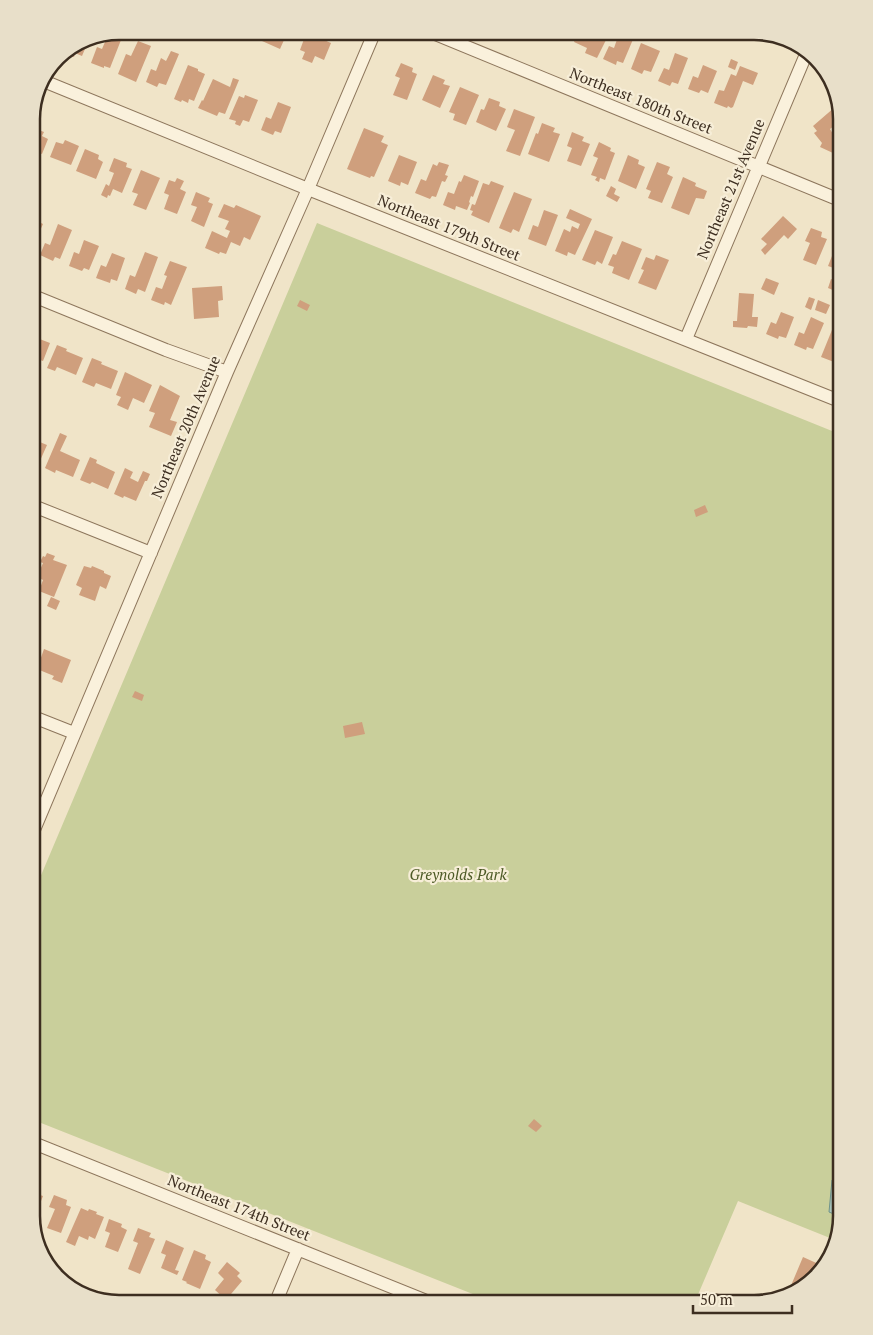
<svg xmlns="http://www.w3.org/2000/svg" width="873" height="1335" font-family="'PT Serif',serif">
  <rect width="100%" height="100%" fill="#f0e4c8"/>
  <!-- green -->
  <path fill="#c9cf9b" d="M317 223 842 435V1216L835 1240 738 1201 694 1304H498L31 1119V899Z"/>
  <!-- water -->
  <path fill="#a9c4bc" stroke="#6f938a" d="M842 1174V1216L841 1217 829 1212 832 1180Z"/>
  <!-- building -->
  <path fill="#cf9f7d" d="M242 31H255L254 34 250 32 247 39 240 36Z
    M266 31H288L280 49 262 41Z
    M307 31H317L315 36 331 43 324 60 315 56 312 63 302 59 305 52 300 50Z
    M549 31H570L567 38 561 36 559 40 547 35Z
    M578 31H599L608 36 597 58 585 53 587 48 574 42Z
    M620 31 634 37 623 63 617 61 616 65 603 59 609 46 614 48Z
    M108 35 121 40 110 68 104 66V68L91 63 97 47 102 49Z
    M90 37 82 56 75 53 74 57 64 53 86 38Z
    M138 41 151 46 136 82 118 74 126 54 131 56Z
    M641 43 660 51 651 72 644 70 642 74 631 69Z
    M171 51 179 54 166 85 159 83 157 87 146 82 151 69 156 71 161 58 166 61Z
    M675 53 688 58 678 84 672 82 670 86 658 81 664 68 669 70Z
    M731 59 738 62 735 70 728 67Z
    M401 63 413 68 412 72 417 74 407 100 393 95 400 78 395 76Z
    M188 65 198 69V71L205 74 194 101 189 99 188 103 182 100 181 102 174 99Z
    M703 65 717 71 708 93 701 90 699 93 688 89 693 76 698 78Z
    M740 66 758 73 753 85 743 81 733 107 731 108 728 106 727 108 714 103 719 90 724 91 731 74 736 76Z
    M433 75 445 80 443 84 450 86 440 108 422 100Z
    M233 78 239 80 225 114 219 112 217 116 198 108 202 100 203 101 213 79 230 87Z
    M460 87 479 95 466 125 453 120 455 114 449 112Z
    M245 95 258 100 249 122 243 120 240 126 235 124 236 121 229 119 239 96 244 98Z
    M489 98 500 102 499 106 506 109 496 131 476 122 481 109 484 110Z
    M278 102 291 107 281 133 275 131 273 135 261 130 266 117 271 119Z
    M835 107 838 111 839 110 842 120 830 129 833 134 836 131 840 137 838 139 839 140 833 153 820 147 822 143 814 133 817 131 813 126Z
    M514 109 535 117 520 156 506 151 515 130 507 127Z
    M542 123 555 128 553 132 560 134 549 162 528 154 536 133 538 134Z
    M31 127 44 132 42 136 48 139 42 154 31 150Z
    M364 128 384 136 381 142 388 145 374 177 371 176 370 178 347 169Z
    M572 132 584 137 582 141 590 144 581 166 567 161 572 148 567 146Z
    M65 140 79 146 71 165 50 157 56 142 63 144Z
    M599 142 611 148 610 151 615 153 605 180 600 178 599 182 595 180 597 177 591 175 598 158 593 156Z
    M85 149 99 155 98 159 103 162 96 179 76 171Z
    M399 155 417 162 408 185 401 182 400 186 388 181Z
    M628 155 639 160 638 164 645 167 636 189 618 181Z
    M114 158 127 163 126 167 132 169 122 193 113 189 110 196 108 195 107 198 101 195 106 184 109 186 114 173 109 171Z
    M439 162 449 165 445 175 448 176 445 182 442 181 436 197 432 196 430 199 415 193 421 179 426 181 433 164 437 166Z
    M657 162 670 167 667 174 673 177 662 203 648 198 651 191 646 189Z
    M141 170 160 178 146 210 133 205 138 194 132 192Z
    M464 175 479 181 473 197 471 196 469 202 470 203 467 210 456 206 455 210 443 205 448 192 454 194 459 181 461 182Z
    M683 177 696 183 695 186 707 191 704 199 696 198 689 215 671 208Z
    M177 178 184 181 180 189 186 192 177 214 164 209 169 195 164 193 169 180 175 182Z
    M491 181 504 186 489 223 471 215 473 211 470 210 472 204 475 205 483 183 489 185Z
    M611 186 616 189 614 194 620 197 617 202 606 196Z
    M196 192 210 198 208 202 213 204 204 227 191 221 197 207 191 205Z
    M514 192 532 199 519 232 513 229 511 233 499 228Z
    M224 204 234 208 236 205 261 216 250 240 244 237 240 246 231 242 226 254 220 252 219 254 205 248 212 231 227 238 230 231 225 229 229 221 218 217Z
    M570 209 592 219 575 255 568 252 567 256 555 251 564 229 570 232 572 226 578 229 580 224 566 218Z
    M544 210 558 215 546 246 528 239 533 225 538 227Z
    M31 213 37 215 35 220 43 224 31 251Z
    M783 216 797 229 788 239 784 235 765 255 761 250 767 244 761 239Z
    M58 224 72 230 60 259 55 257 53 261 40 255 45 243 50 245Z
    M811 228 822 232 821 237 827 239 816 265 803 260 810 243 805 241Z
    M595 230 613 237 602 264 597 261 595 265 582 260Z
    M84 240 99 246 89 270 84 268 82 271 69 266 74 252 79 254Z
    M622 241 642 249 629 280 612 273 614 267 608 265 613 254 616 255Z
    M838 241 842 242V271L828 266Z
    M145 252 158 257 145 292 138 289 136 294 125 289 130 275 135 277Z
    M112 253 125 258 117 281 111 279 110 283 96 278 101 265 106 267Z
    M656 255 669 260 656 290 638 283 644 270 641 269 646 257 654 260Z
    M170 261 187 267 171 305 165 302 164 305 151 300 156 287 162 289 167 276 164 275Z
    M766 278 779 283 774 295 761 289Z
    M831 279 842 283 840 293 828 288Z
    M222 286 223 300 218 301 219 317 194 319 192 288Z
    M739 293 754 294 752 317H758L757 327 748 326 747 328 733 327V321H737Z
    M809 297 815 299 811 310 805 307Z
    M300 300 310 305 307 311 297 306Z
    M818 300 830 305 826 314 815 310Z
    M781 312 794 317 786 338 779 336 778 339 766 334 771 322 776 324Z
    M811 317 824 323 813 349 807 347 806 350 794 345 799 332 804 334Z
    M834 325 841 328 838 334 842 336V360L835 357 834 362 821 357Z
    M31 334 38 336 37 338 50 343 43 361 31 357Z
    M57 345 67 349 66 351 83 358 76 375 57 367 55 371 47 368Z
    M92 358 102 362 101 364 118 371 111 389 96 383 94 387 82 382Z
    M125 372 152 385 144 403 133 398 128 410 117 405 121 397 116 395Z
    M160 385 180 396 170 420 177 422 171 436 149 427 155 413 149 411Z
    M31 430 38 433 35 440 47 445 39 463 31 459Z
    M60 433 67 436 60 451 80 460 73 477 56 470 55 473 45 468Z
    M90 457 97 460 96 463 115 472 108 489 92 482 90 484 80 480Z
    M125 468 133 472 130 478 138 482 143 471 150 474 147 481H145L136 501 124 496 123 498 114 494Z
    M705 505 708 512 696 517 694 510Z
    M47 553 55 556 53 560 67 565 54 597 39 591 43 580 37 577 43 563 40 562 43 556 45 557Z
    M84 566 91 568 92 566 104 571V573L111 576 106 589 100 586 95 601 79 595 82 588 76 585Z
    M51 597 60 601 56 610 47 606Z
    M44 649 71 660 62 683 52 679 54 676 37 669Z
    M135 691 144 695 142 701 132 697Z
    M362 722 365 734 345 738 343 726Z
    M534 1119 542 1126 536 1132 528 1126Z
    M31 1187 39 1190 37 1194 43 1196 34 1219 31 1216Z
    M54 1195 67 1200 66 1205 71 1207 61 1233 47 1228 55 1209 49 1207Z
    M81 1208 88 1211 89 1209 97 1212 96 1214 104 1217 95 1239 89 1236 88 1240 79 1236 75 1246 66 1242Z
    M109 1219 122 1224 121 1227 127 1230 118 1252 105 1247 110 1233 105 1231Z
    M138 1228 151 1233 149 1237 155 1239 140 1274 128 1269 138 1243 133 1241Z
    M166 1240 184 1248 175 1270 179 1271 177 1275 161 1268 166 1255 161 1253Z
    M194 1250 206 1255 205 1259 211 1262 200 1289 186 1283 187 1282 182 1280Z
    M803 1257 823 1266 797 1292 787 1295Z
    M227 1262 240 1273 237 1276 242 1281 226 1300 215 1290 224 1279 218 1273Z"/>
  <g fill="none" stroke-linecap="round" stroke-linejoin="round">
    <defs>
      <path id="street" d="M428 31 842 201
        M46 82 308 189 842 402
        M31 295 166 350 227 372
        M686 339 807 52
        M31 505 151 553
        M31 716 74 733
        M31 837 227 372 308 189 375 31
        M31 1142 434 1304
        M275 1304 298 1249
        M713 1304 715 1300 723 1304"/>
    </defs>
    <!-- street casing -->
    <use href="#street" stroke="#8d765c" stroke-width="14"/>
    <!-- street -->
    <use href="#street" stroke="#faf1dc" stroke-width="12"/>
  </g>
  <g text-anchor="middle" stroke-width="4.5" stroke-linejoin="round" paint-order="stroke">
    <!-- street labels -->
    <g font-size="15" fill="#3d2e20" stroke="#f7eed8">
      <text transform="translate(641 101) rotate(22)" y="5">Northeast 180th Street</text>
      <text transform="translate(731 189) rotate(-67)" y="5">Northeast 21st Avenue</text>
      <text transform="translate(449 228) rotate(22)" y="5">Northeast 179th Street</text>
      <text transform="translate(186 427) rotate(-67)" y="5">Northeast 20th Avenue</text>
      <text transform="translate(239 1208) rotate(22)" y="5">Northeast 174th Street</text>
    </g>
    <!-- park labels -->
    <g font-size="15" font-style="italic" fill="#4d5a26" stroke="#f7eed8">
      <text x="458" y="880">Greynolds Park</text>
    </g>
  </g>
  <!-- crop -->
  <path d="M0 0H873V1335H0ZM119 40H754A79 79 0 0 1 833 119V1216A79 79 0 0 1 754 1295H119A79 79 0 0 1 40 1216V119A79 79 0 0 1 119 40Z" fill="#e8dfc9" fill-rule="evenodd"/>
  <path fill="none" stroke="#3d2e20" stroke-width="2.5" d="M119 40H754A79 79 0 0 1 833 119V1216A79 79 0 0 1 754 1295H119A79 79 0 0 1 40 1216V119A79 79 0 0 1 119 40Z"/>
  <!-- scale -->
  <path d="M693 1305v8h99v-8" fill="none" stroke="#3d2e20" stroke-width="2.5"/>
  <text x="700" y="1305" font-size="15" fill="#3d2e20" stroke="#f7eed8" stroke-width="4" paint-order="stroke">50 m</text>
</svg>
